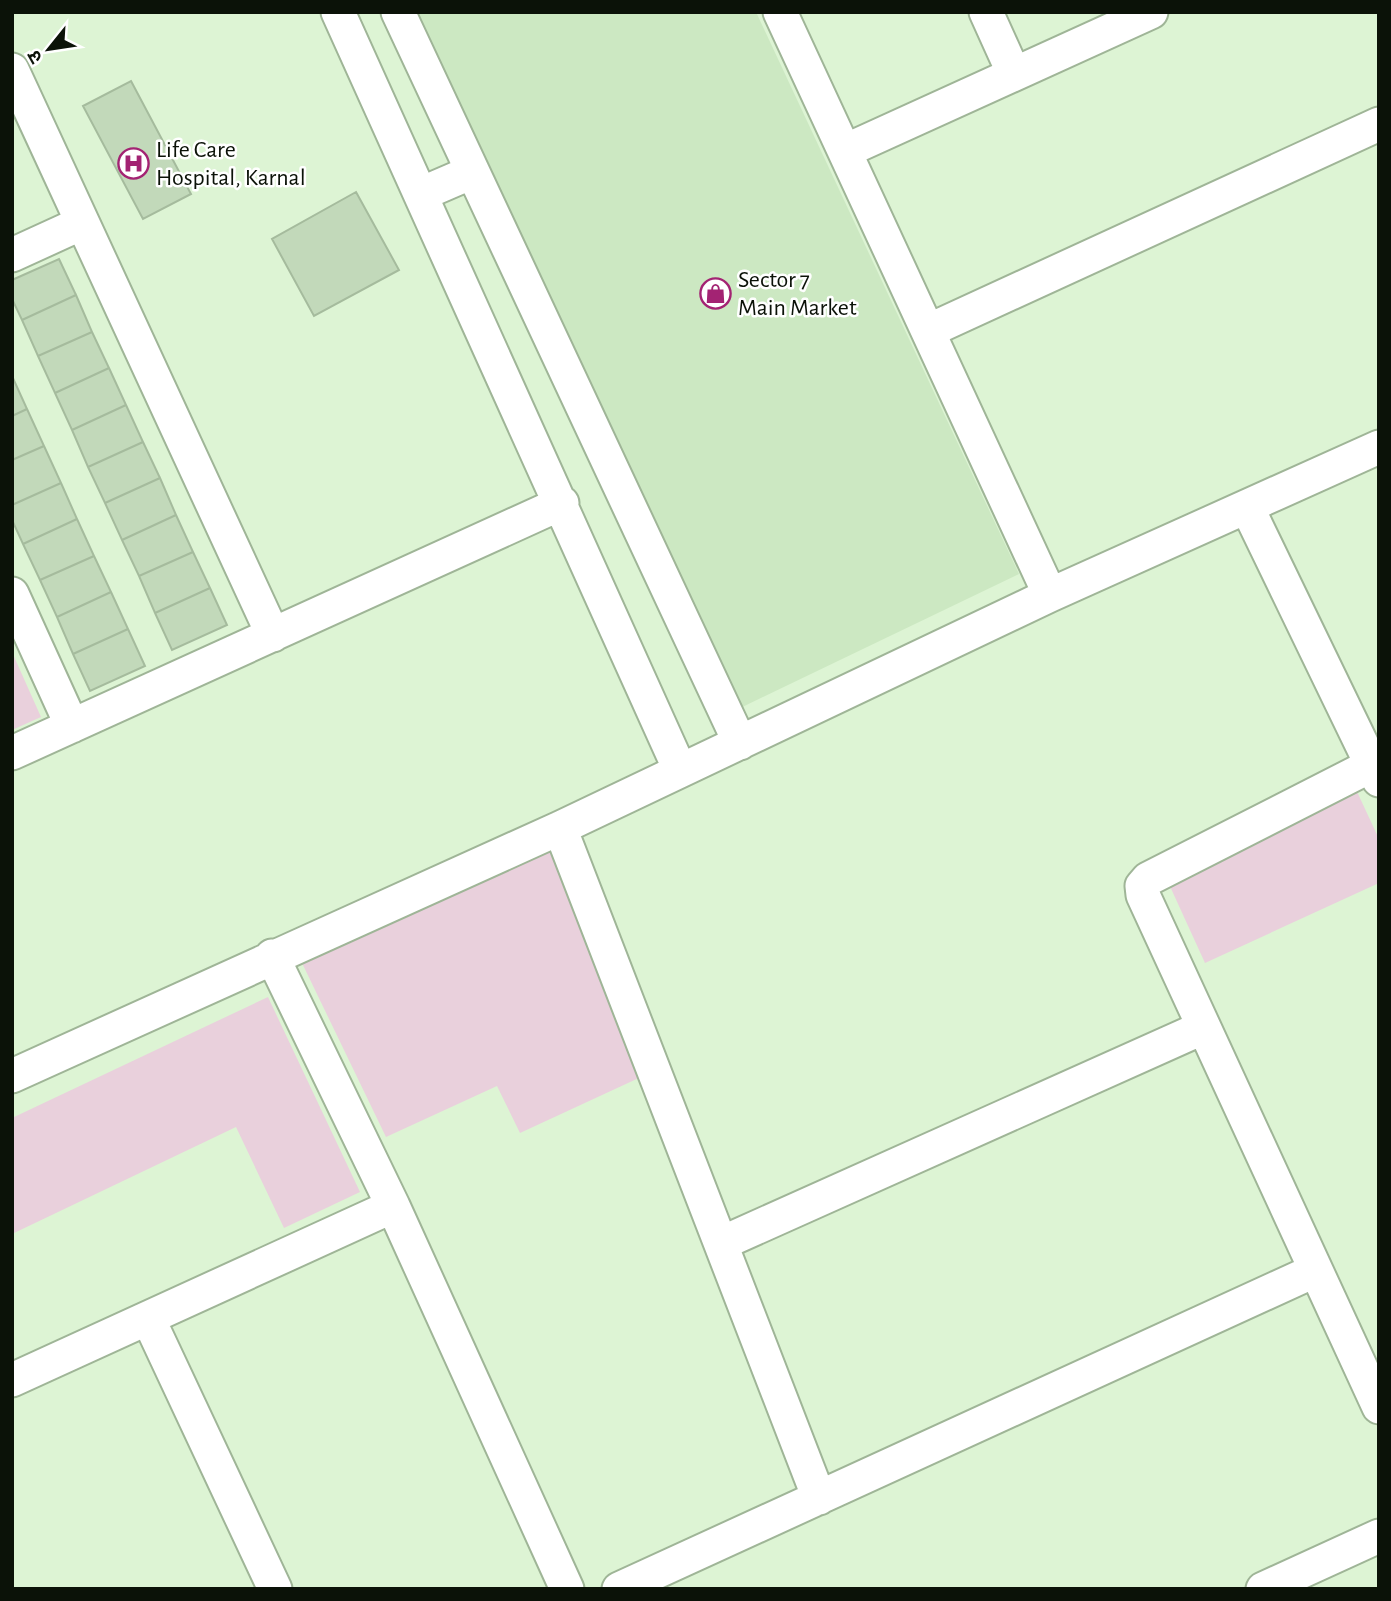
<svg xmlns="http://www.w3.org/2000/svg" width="1391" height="1601" font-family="'Alegreya Sans','Noto Sans Devanagari',sans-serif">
  <rect width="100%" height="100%" fill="#ddf4d4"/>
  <!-- built -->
  <path fill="#cce8c2" d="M414 12H756L1019 574 732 712Z"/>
  <!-- green -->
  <path fill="#e9d0dc" d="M12 652 41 717 12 730Z
    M1353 783 1379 839V883L1205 963 1163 871Z
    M554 849 641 1077 520 1133 497 1086 386 1137 302 963Z
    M268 997 360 1192 284 1228 236 1127 12 1234V1118Z"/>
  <!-- building -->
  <path fill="#c2d9ba" stroke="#a5bb9d" stroke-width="2" d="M131 81 191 194 143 219 83 106Z
    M356 192 399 270 314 316 272 239Z
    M59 259 76 295 22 320 12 299V280Z
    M76 295 92 332 38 356 22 320Z
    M92 332 109 368 55 393 38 356Z
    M109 368 126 405 72 430 55 393Z
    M12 376 27 409 12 416Z
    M126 405 143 442 88 467 72 430Z
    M27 409 44 446 12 460V416Z
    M143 442 160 478 105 503 88 467Z
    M44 446 61 483 12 505V460Z
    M160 478 176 515 122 540 105 503Z
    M61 483 77 519 23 544 12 520V505Z
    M176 515 193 552 139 576 122 540Z
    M77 519 94 556 40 580 23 544Z
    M193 552 210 588 155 613 139 576Z
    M94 556 111 592 57 617 40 580Z
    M210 588 227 625 172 650 155 613Z
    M111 592 128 629 73 654 57 617Z
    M128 629 145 666 90 691 73 654Z"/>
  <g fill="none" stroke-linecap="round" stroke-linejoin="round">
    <defs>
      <path id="minor" d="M338 12 680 770
        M398 12 740 743
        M780 12 1050 595
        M986 12 1014 74
        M12 70 273 635
        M845 151 1151 12
        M421 194 472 172
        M12 255 82 223
        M928 331 1379 124
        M1247 507 1379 780
        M12 594 72 726
        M12 753 562 503
        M1372 765 1148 879 1142 886 1143 895 1379 1407
        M560 828 819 1498
        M272 956 393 1206 567 1589
        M12 1076 560 828 1050 595 1379 447
        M722 1243 1202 1028
        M148 1318 275 1589
        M12 1380 393 1206
        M619 1589 1314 1271
        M1263 1589 1379 1536"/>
    </defs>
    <!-- minor casing -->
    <use href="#minor" stroke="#9fb597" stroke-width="37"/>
    <!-- minor -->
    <use href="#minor" stroke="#fff" stroke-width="33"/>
  </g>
  <!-- icons -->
  <defs>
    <symbol id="hospital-ring" viewBox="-11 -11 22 22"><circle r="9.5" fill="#fff" stroke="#a32373" stroke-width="1.5"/><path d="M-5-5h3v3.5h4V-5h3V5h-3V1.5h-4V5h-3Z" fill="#a32373"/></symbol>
    <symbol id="shop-ring" viewBox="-11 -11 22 22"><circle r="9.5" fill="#fff" stroke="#a32373" stroke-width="1.5"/><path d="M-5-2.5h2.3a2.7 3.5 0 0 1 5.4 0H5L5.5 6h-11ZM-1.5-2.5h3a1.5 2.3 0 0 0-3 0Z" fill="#a32373"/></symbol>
  </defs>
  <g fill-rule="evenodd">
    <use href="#hospital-ring" x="116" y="146" width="35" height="35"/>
    <use href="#shop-ring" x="698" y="276" width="35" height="35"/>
  </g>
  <g text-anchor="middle" stroke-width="5" stroke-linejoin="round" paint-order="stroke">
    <!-- poi labels -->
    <g font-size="24" fill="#0b1208" stroke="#fff" text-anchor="start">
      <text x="156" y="157">Life Care<tspan x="156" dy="28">Hospital, Karnal</tspan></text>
      <text x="738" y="287">Sector 7<tspan x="738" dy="28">Main Market</tspan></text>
    </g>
  </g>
  <!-- border -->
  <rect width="1391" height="1601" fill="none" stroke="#0b1208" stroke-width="28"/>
  <!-- north arrow -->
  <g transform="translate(49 49) rotate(240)" stroke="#ffffff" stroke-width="5" paint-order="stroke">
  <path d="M0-5L12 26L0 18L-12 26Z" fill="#0b1208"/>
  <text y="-10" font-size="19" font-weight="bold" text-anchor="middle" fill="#0b1208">उ</text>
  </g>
</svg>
